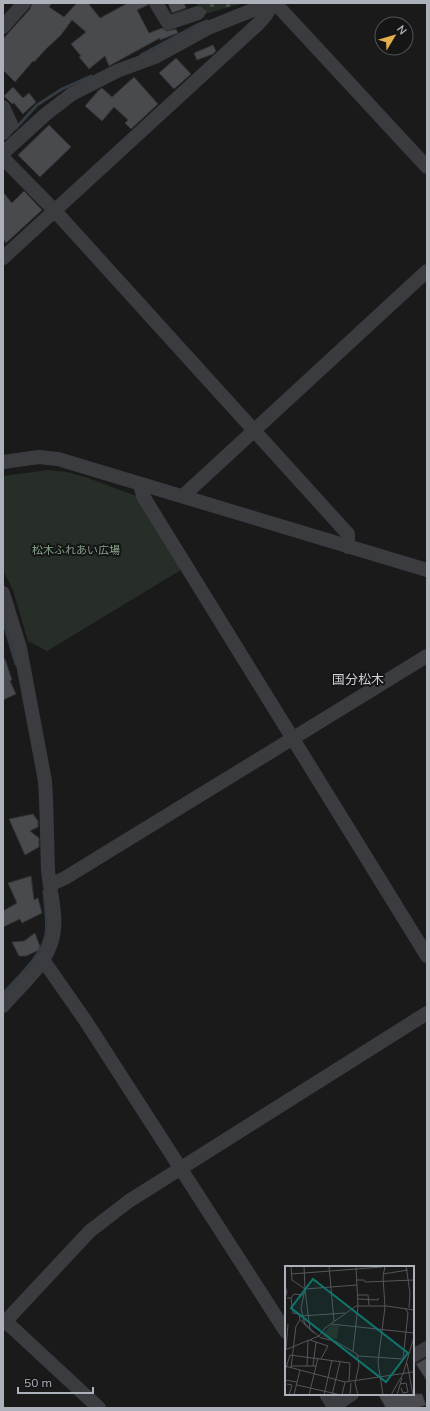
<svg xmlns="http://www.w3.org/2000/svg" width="430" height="1411" font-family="Mulish,'Noto Sans JP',sans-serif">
  <defs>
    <pattern id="cemetery-stones" width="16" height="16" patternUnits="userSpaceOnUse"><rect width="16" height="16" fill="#262e27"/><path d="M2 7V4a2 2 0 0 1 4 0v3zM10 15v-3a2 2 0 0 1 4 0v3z" fill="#434a44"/></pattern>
  </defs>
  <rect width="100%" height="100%" fill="#1a1a1b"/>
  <!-- green -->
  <path fill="#262e27" d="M48 470 67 472 88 478 136 496 181 570 47 651 28 641 13 590 3 570V476Z"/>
  <!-- cemetery -->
  <path fill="url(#cemetery-stones)" d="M196 3H240V4L205 14Z"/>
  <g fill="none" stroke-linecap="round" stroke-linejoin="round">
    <!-- stream -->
    <path stroke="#343c43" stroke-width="3" d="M141 55 197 25 207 21
      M15 129 37 105 62 89 91 76
      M3 620 16 664
      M3 994C16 979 43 955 46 934 48 921 45 904 44 891"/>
  </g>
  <!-- building -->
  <path fill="#494a4e" stroke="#343437" d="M32 3H52L49 7 64 17 77 3H88L100 18 128 3H148V5L137 10 149 33 162 28 167 31 176 29 178 33 160 40V38L109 66 105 56 89 69 79 57 81 56 71 44 86 32 72 20 61 35 47 48 34 62 33 61 15 82 3 70V39L30 9Z
    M168 3H184L186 8 172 13Z
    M213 45 216 51 213 54 197 60 194 53Z
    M176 58 191 74 174 89 159 73Z
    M134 77 158 104 131 129 125 123 128 120 114 107 102 121 85 106 99 90 102 88 112 97Z
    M13 87 23 98 29 93 36 102 23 114 14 103 12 104 4 96Z
    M49 125 71 147 40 177 18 155Z
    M24 191 42 210 6 243 3 239V192L12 203Z
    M3 659H5L12 680 10 681 16 694 3 700Z
    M33 814 38 821V827L30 831 39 838V847L25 855 9 819Z
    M31 876 34 900 38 898 42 913 22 923 20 919 3 927V911L17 903 8 883Z
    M35 933 40 947 39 950 26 956H19L12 942 24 941Z
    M427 1358V1381L416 1364Z
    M378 1394H422L426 1405 417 1408H386Z"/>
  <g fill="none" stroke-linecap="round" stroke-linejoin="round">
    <!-- minor -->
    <path stroke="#3b3c40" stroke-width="14" d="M156 3 168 23 198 13
      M275 3 427 167
      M3 27 24 3
      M3 107 11 124 3 133
      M3 153 46 114 72 94 117 71 155 57 208 28 270 3
      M3 158 55 211 348 534V547
      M3 258 258 24 266 15 273 3
      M3 462 39 457 58 459 427 570
      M140 484 143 496 427 956
      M183 496 427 271
      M3 593 20 648 45 781C47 811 47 841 48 870 50 894 60 923 50 946 42 968 18 988 3 1006
      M50 885 65 878 427 656
      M43 960 85 1020 286 1332
      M3 1319 99 1408
      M3 1324 90 1231 129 1201 427 1013
      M413 1356 427 1348
      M326 1394 335 1408
      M334 1406 352 1394"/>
  </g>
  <g text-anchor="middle" stroke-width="4" stroke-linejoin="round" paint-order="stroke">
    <!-- park labels -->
    <g font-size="11" fill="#86a388" stroke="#151516">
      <text x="76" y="554">松木ふれあい広場</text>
    </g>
    <!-- quarter labels -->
    <g font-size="13" fill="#ced0d6" stroke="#151516">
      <text x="358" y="684">国分松木</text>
    </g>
  </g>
  <!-- overview -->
  <g transform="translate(285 1266)">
    <rect width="129" height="129" fill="#1a1a1b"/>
    <path d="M46 59 54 60 52 73 36 71Z" fill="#262e27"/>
    <path fill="none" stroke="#343c43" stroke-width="2" d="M16 54 29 67"/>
    <path fill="none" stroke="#55565b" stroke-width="1" d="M6 0 7 14 20 23 72 19M19 0 20 23M44 0 49 55M121 0 125 27 124 42M6 8 97 1M98 8 123 4M71 14H79L80 16 129 14M0 21 2 25 0 33M20 23 16 42 20 59 36 72 50 75 72 88 74 99 70 117 73 129M20 24 25 63M72 29H83L84 39M2 32H6L8 47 14 48 15 54 11 60 6 102M6 32 9 28 18 29M73 33 93 34V32M16 50 60 47M46 58 129 67M25 74 43 80 36 93M1 83 3 58M0 84 34 70 40 62 71 40H102L129 44M68 85 73 40 71 0M73 90 118 93M129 91V109M118 93 123 47 120 42M122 97 128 129M0 100 60 116 128 106M6 100H31M22 100 23 74M28 100 31 76M0 105 5 89 65 97 64 115M0 114 12 116M2 118 7 119 4 129M115 118 121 117 123 126 118 127 116 122M12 119 56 129M9 129 15 104M24 129 33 92M39 129 47 94M47 129 55 96M57 129 60 116M65 129 66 117M98 129 93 96 100 41 98 11 100 0M106 129 118 108 129 71M112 129 117 112"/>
    <path fill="#0f766e" fill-opacity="0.15" stroke="#0f766e" stroke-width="2" d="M28 13 123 87 101 116 6 42Z"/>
    <rect width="129" height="129" fill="none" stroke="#adb1ba" stroke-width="2"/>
  </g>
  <!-- border -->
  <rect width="430" height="1411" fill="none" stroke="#adb1ba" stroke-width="8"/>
  <!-- north arrow -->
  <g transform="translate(394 36) rotate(52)"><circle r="19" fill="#151516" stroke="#525358"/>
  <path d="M0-3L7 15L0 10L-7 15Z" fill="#e2af4b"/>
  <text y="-6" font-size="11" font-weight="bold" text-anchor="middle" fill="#adb1ba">N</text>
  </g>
  <!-- scale -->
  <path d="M18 1387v6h75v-6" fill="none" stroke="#adb1ba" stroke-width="2"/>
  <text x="24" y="1387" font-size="12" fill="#adb1ba" stroke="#151516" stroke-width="3" paint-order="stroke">50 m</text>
</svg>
